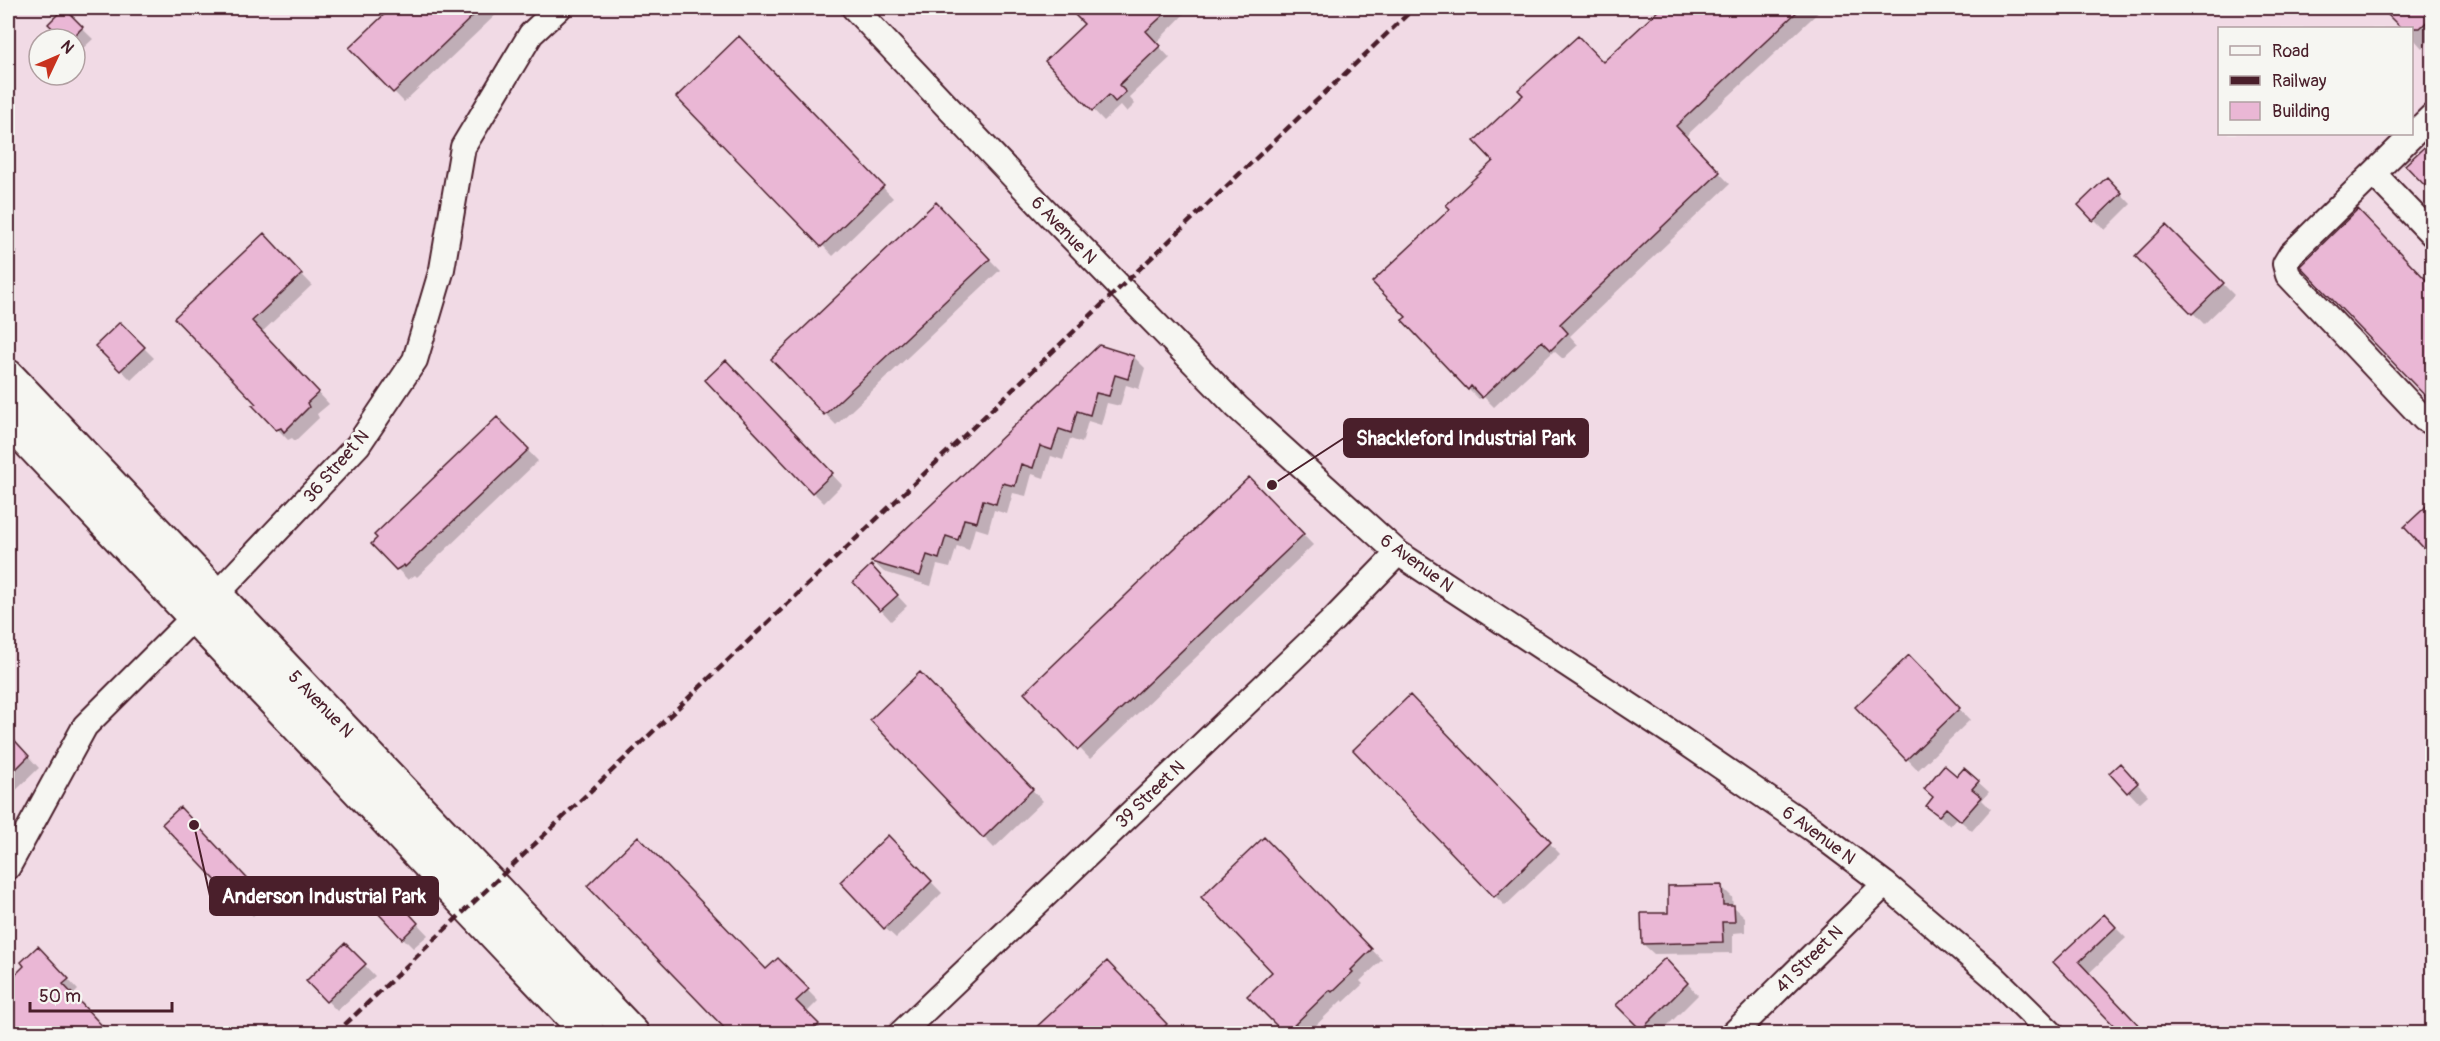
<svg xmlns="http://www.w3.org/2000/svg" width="2440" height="1041" font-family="Pangolin,sans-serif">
  <rect width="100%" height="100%" fill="#f4e9ec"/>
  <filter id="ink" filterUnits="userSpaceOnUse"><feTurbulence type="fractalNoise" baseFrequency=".0167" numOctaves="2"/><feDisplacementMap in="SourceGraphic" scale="12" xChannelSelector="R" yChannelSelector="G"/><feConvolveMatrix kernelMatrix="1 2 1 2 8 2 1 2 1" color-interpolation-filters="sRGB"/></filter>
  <g filter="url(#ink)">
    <!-- built -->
    <path fill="#f1dae5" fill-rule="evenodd" d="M8 8H2432V1028L2427 1034 658 1033 217 594 8 376ZM2220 28H2412V134H2220ZM39 39H75V75H39Z
      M8 425 569 1033H8Z"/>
    <!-- shadow -->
    <path fill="#0003" d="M394 8H503L404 102 351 48Z
      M1082 8H1190L1156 43 1170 58 1129 97 1135 104 1127 112 1121 105 1104 121 1047 61 1086 24 1076 14Z
      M1663 8H1823L1685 137 1730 184 1570 336 1578 345 1563 359 1554 351 1494 407 1483 396 1479 399 1469 389 1604 64Z
      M2383 8H2432V37L2422 48 2412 37V28H2403Z
      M64 11 93 39 79 52 75 48V39H66Z
      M739 38 893 198 833 256 678 97Z
      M2107 179 2131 204 2105 230 2080 205Z
      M947 215 1000 270 836 425 773 359Z
      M2166 227 2234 295 2204 324 2137 256Z
      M8 241 18 252 8 262Z
      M274 245 312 285 262 332 329 404 317 414 319 418 295 441 292 438 288 440 255 406 259 404 176 318Z
      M120 324 154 358 131 380 98 346Z
      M1099 347 1134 357 1145 368 1139 389 1126 385 1120 406 1107 403 1101 425 1088 421 1082 443 1070 439 1063 460 1051 456 1044 478 1032 474 1026 496 1013 493 1007 514 994 510 988 532 975 528 969 550 957 546 950 568 937 565 931 586 884 572 873 562Z
      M736 373 842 485 824 503 813 492Z
      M497 419 538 461 417 577 415 575 408 580 373 544Z
      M1249 479 1313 545 1090 759 1026 693Z
      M881 578 907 606 891 621 881 610Z
      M1909 657 1970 720 1918 770 1857 707Z
      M920 674 1043 801 994 848 872 720Z
      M1410 697 1560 854 1505 906 1495 896Z
      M8 734 39 768 8 798Z
      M2111 773 2130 776 2148 795 2139 803Z
      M1957 778 1978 782 1989 792 1982 800 1991 809 1972 831 1957 818 1950 826 1928 806Z
      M190 820 268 902 253 916 242 906Z
      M888 837 942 893 896 938 885 928Z
      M1264 839 1382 960 1360 981 1363 984 1344 1002 1342 1000 1307 1034H1286L1249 996 1274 972Z
      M1721 886 1732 897 1733 906 1745 917V932L1733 933V953L1654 954 1643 944 1670 914Z
      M393 898 428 935 413 948 403 938Z
      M2104 916 2126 938 2088 974 2055 962Z
      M345 945 375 976 337 1011 308 981Z
      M49 959 78 990 73 995 109 1034H8V984L26 966Z
      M778 960 818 1001 806 1013 826 1034H732L766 971Z
      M1676 971 1698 995 1659 1034H1646L1618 1005Z
      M1118 974 1174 1034H1033Z
      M1963 1024 1972 1034H1953Z"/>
    <!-- building -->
    <path fill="#eab7d5" stroke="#4a1f2b" stroke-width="1.5" d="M64 8 83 27 71 39H64L48 24Z
      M391 8H481L393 93 349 48Z
      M1068 8H1171L1146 31 1160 46 1119 85 1126 92 1115 102 1109 95 1092 111 1045 61 1084 24Z
      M1661 8H1801L1676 126 1720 172 1560 324 1568 333 1551 350 1542 341 1482 398 1471 386 1468 390 1402 320 1406 317 1372 282 1450 209 1446 205 1493 161 1474 141 1523 95 1518 90 1578 36 1603 62Z
      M2381 8H2433V16L2420 28H2401Z
      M739 36 884 186 821 247 676 97Z
      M2433 139V194L2405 165Z
      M2107 177 2122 193 2093 221 2078 205Z
      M936 202 990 259 824 415 771 359Z
      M2358 209 2433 287V404L2300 266Z
      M2166 225 2224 283 2192 314 2135 256Z
      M264 233 302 274 252 321 319 392 307 403 309 407 284 432 281 428 276 430 252 405 256 404 174 318Z
      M120 322 145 347 120 371 95 346Z
      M1099 345 1134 356 1128 379 1115 375 1109 396 1096 393 1090 415 1077 411 1071 433 1059 429 1052 450 1040 446 1033 468 1021 464 1015 486 1002 483 996 504 983 500 977 522 964 519 958 540 946 536 939 559 927 555 920 576 871 562Z
      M726 360 833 473 812 493 705 380Z
      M497 417 529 449 405 567 404 565 396 570 371 544 377 538 374 535Z
      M1249 477 1304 534 1078 750 1024 693Z
      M2433 500V558L2404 527Z
      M871 565 898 595 880 611 853 582Z
      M1909 655 1960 708 1906 760 1855 707Z
      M920 672 1033 789 983 838 870 720Z
      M1410 695 1551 842 1494 897 1353 750Z
      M8 733 29 756 8 777Z
      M2120 763 2138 783 2127 793 2109 773Z
      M1944 765 1957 776 1964 768 1979 781 1972 789 1982 797 1961 821 1946 808 1939 816 1926 806 1933 797 1924 789Z
      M180 807 258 890 241 907 162 824Z
      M888 835 932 881 884 929 840 882Z
      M638 836 766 969 778 958 809 989 796 1001 819 1024 810 1034H730L587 886Z
      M1264 837 1372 949 1351 970 1353 972 1332 992 1330 990 1285 1034 1247 996 1272 972 1201 897Z
      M1722 885 1723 905H1734L1735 922H1722L1723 942 1642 944 1641 913H1668V886Z
      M393 896 418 923 402 939 377 912Z
      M2104 914 2116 927 2079 962 2147 1034H2122L2053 962Z
      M345 943 366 964 326 1002 306 981Z
      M38 946 69 979 63 984 110 1034H8V982L24 966 21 962Z
      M1665 958 1688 983 1641 1030 1616 1005Z
      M1107 961 1167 1024 1157 1034H1029Z"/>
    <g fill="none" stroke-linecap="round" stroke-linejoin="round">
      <defs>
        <path id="minor" d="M854 8 1043 208 1237 407 1398 553 1672 733 1812 829 1885 884 1992 975 2052 1034
          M2432 116 2291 254 2285 264 2288 275 2424 419 2432 423
          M2374 174 2432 234
          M8 867 85 726 217 594 358 445 415 360 442 269 463 147 531 34 559 8
          M900 1034 1333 620 1398 553
          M1733 1034 1885 884"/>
        <path id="major" d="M8 376 633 1034
          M8 420 589 1034"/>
      </defs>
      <!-- minor casing -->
      <use href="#minor" stroke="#4a1f2b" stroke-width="28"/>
      <!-- major casing -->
      <use href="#major" stroke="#4a1f2b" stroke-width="36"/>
      <!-- minor -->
      <use href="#minor" stroke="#f6f6f2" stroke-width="24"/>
      <!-- major -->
      <use href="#major" stroke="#f6f6f2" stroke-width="32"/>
      <!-- rail -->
      <path stroke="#4a1f2b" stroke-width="4.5" stroke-dasharray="9 4.5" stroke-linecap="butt" d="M335 1034 1414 8"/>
    </g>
  </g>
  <g text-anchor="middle" stroke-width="6" stroke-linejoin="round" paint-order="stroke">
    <!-- street labels -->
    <g font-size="18" fill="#4a1f2b" stroke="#f6f6f2">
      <text transform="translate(1064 230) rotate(46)" y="6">6 Avenue N</text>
      <text transform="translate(336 466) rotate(-49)" y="6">36 Street N</text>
      <text transform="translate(1417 563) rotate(36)" y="6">6 Avenue N</text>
      <text transform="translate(321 704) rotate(46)" y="6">5 Avenue N</text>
      <text transform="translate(1150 794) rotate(-44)" y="6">39 Street N</text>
      <text transform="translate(1819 835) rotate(36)" y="6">6 Avenue N</text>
      <text transform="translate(1809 959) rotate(-45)" y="6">41 Street N</text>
    </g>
  </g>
  <!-- callouts -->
  <path fill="none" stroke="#4a1f2b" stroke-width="2" d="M1272 485L1344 438M194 825L210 896"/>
  <g fill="#4a1f2b" stroke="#f6f6f2" stroke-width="2">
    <circle cx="1272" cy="485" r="6"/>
    <circle cx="194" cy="825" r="6"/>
  </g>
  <g fill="#4a1f2b" stroke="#4a1f2b" stroke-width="2">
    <rect x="1344" y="419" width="244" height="38" rx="6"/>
    <rect x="210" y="877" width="228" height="38" rx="6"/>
  </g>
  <g font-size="20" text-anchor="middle" font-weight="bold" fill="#fff">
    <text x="1466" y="445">Shackleford Industrial Park</text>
    <text x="324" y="903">Anderson Industrial Park</text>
  </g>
  <!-- margin -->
  <rect width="2440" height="1041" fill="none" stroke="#f6f6f2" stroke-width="30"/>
  <rect x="15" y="15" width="2410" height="1011" fill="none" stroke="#4a1f2b" stroke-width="2" filter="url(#ink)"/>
  <!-- legend -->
  <rect x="2218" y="27" width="195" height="108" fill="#f6f6f2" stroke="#b1a0a2" stroke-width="1.5"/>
  <rect x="2230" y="46" width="30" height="9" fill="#f6f6f2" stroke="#b1a0a2" stroke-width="1.5"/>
  <text x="2272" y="57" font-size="18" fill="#4a1f2b">Road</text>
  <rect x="2230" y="76" width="30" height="9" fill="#4a1f2b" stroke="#b1a0a2" stroke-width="1.5"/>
  <text x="2272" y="87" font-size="18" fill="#4a1f2b">Railway</text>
  <rect x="2230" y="102" width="30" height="18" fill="#eab7d5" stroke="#b1a0a2" stroke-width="1.5"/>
  <text x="2272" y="117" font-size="18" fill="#4a1f2b">Building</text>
  <!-- north arrow -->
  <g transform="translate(57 57) rotate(46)"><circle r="28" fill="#f6f6f2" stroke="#b1a0a2" stroke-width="1.5"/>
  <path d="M0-4.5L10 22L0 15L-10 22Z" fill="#c8321e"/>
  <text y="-9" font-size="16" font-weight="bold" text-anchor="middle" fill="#4a1f2b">N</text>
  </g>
  <!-- scale -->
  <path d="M30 1002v9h142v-9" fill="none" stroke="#4a1f2b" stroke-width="3"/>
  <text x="39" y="1002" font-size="18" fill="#4a1f2b" stroke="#f6f6f2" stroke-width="4.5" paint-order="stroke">50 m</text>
</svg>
